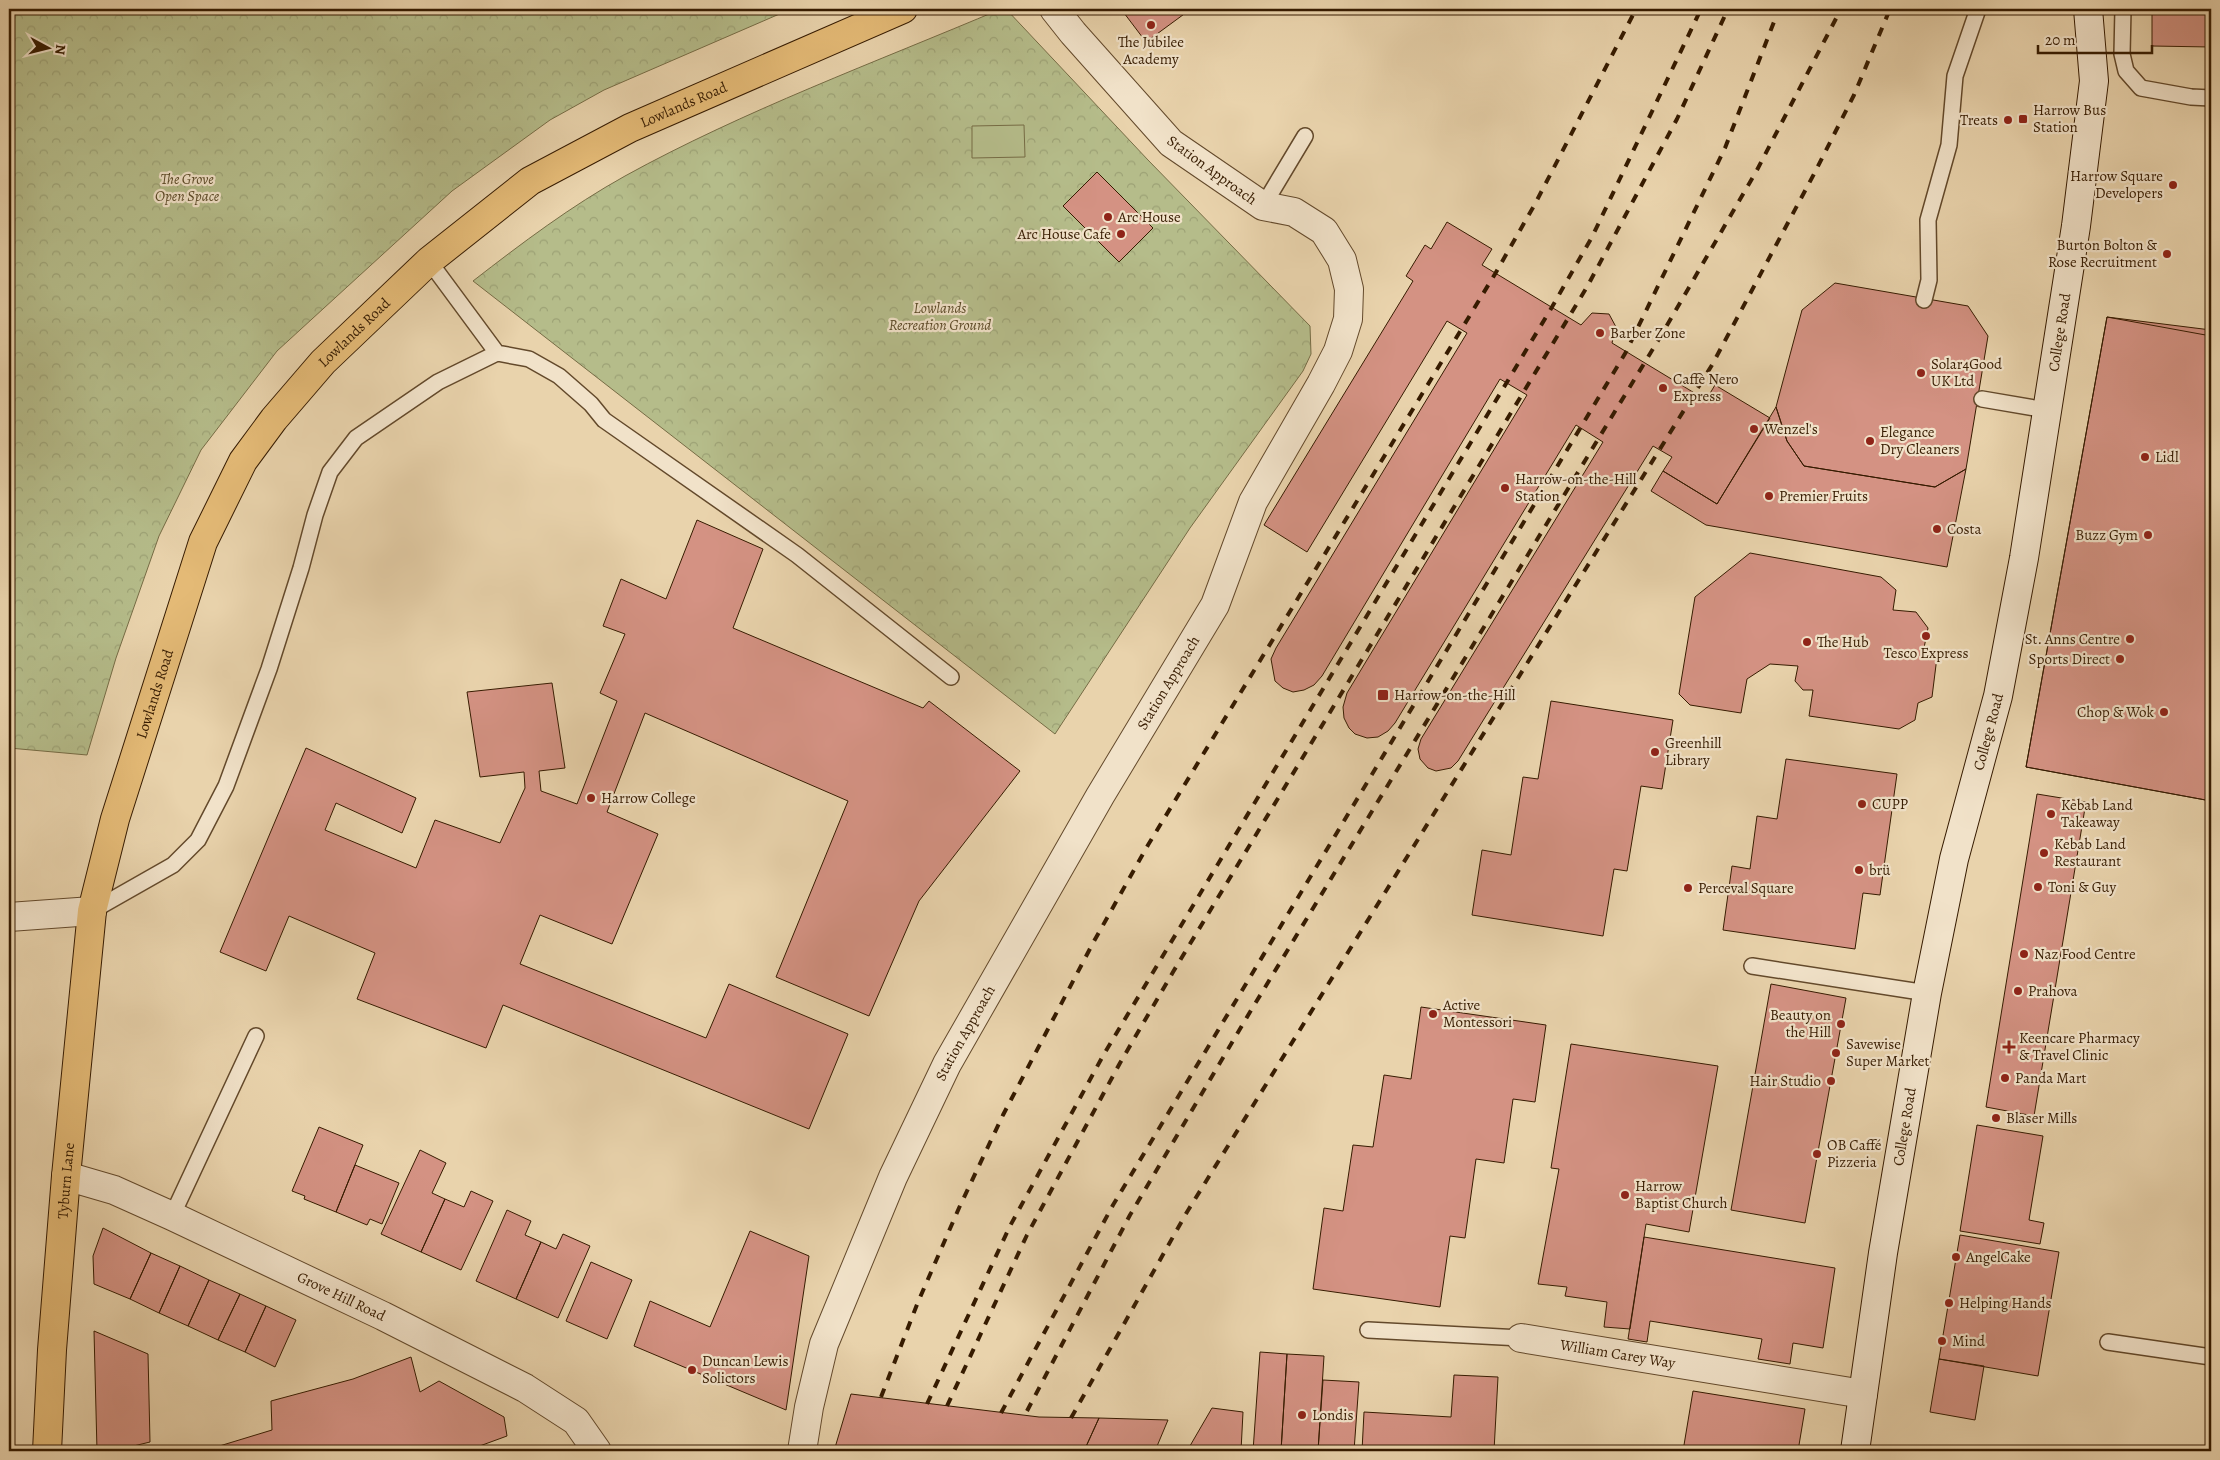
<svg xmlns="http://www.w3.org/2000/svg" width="2220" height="1460" font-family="Alegreya,serif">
  <defs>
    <pattern id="park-crowns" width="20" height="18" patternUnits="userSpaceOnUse" patternTransform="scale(1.25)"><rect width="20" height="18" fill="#b5bc8a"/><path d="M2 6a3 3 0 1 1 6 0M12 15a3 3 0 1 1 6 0" fill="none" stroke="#9ca175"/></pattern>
  </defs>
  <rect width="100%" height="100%" fill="#e9d3ac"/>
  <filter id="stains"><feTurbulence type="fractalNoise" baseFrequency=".004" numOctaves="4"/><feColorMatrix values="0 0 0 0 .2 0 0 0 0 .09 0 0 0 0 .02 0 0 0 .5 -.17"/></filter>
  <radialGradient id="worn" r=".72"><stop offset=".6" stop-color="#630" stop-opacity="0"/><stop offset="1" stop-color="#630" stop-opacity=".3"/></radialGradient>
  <!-- park -->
  <path fill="url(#park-crowns)" stroke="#766c45" d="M9 9H791L604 90 550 120 452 191 277 351 201 450 159 536 116 658 87 755 9 748Z
    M1001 9H1006L1148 160 1310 326 1311 354 1303 371 1190 528 1055 734 473 281C522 243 571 206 625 176 743 111 876 62 1001 9Z"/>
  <!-- garden -->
  <path fill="#b5bc8a" stroke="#766c45" d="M1024 125 1025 157 972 158V126Z"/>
  <!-- building -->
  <path fill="#d49283" stroke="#361b00" d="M1121 9H1191L1146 42Z
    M2152 9H2211V47L2152 46Z
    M1097 172 1153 228 1119 262 1063 206Z
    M1447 222 1492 249 1482 265 1581 325 1592 313 1609 314 1616 327 1612 343 1706 400 1715 385 1770 418 1717 504 1663 471 1672 457 1653 446 1458 761 1451 768 1436 771 1428 768 1420 759 1418 749 1421 739 1603 442 1576 425 1395 723 1388 731 1378 737 1367 738 1355 734 1349 728 1344 718 1343 707 1347 693 1527 395 1500 379 1322 676 1314 685 1304 690 1293 692 1283 688 1275 681 1271 659 1276 648 1467 333 1447 321 1307 552 1264 525 1413 281 1406 276 1425 245 1431 249Z
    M1835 283 1968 306 1988 336 1966 469 1935 487 1804 466 1787 441 1776 407 1802 310Z
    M2107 317 2211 336V801L2026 767Z
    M2107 317 2211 330V801L2026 767Z
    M1776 407 1787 441 1804 466 1935 487 1966 469 1947 567 1706 525 1651 491 1663 471 1717 504Z
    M697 520 763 549 733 628 923 708 929 701 1020 771 919 901 869 1016 776 977 848 801 645 713 607 812 658 834 612 944 540 915 520 964 706 1038 729 984 848 1034 809 1129 503 1005 486 1048 357 999 375 953 289 916 266 971 220 952 306 748 416 798 402 833 336 803 325 830 416 868 435 820 500 843 525 788 524 772 480 777 467 692 552 683 565 768 539 771 541 791 577 804 617 701 600 693 625 634 603 626 621 579 666 599Z
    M1750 553 1881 577 1896 590 1893 610 1916 612 1928 628 1924 648 1937 657 1932 697 1918 703 1915 720 1899 729 1809 716 1813 690H1803L1795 681 1798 666 1770 664 1747 679 1741 713 1690 705 1679 694 1695 597Z
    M1551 701 1673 720 1662 789 1641 786 1627 871 1614 869 1603 936 1472 915 1482 850 1511 855 1523 777 1538 779Z
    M1786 759 1897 774 1880 895 1863 893 1855 949 1723 930 1732 866 1750 869 1757 816 1777 819Z
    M2037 794 2086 802 2034 1116 1986 1107Z
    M1771 984 1846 998 1805 1223 1731 1210Z
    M1421 1007 1546 1025 1535 1102 1513 1099 1504 1163 1476 1159 1465 1238 1450 1236 1440 1307 1313 1289 1324 1208 1343 1211 1353 1145 1373 1147 1384 1075 1411 1079Z
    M1571 1044 1718 1066 1689 1232 1646 1224 1630 1329 1604 1327 1607 1302 1565 1296 1567 1287 1538 1284 1559 1169 1551 1168Z
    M1977 1125 2043 1136 2029 1220 2044 1223 2040 1244 1960 1231Z
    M319 1127 363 1145 336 1212 304 1199 305 1196 292 1191Z
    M420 1150 446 1163 432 1193 445 1199 421 1252 381 1234Z
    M355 1165 399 1183 382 1224 370 1219 367 1225 336 1212Z
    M471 1191 493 1201 461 1270 421 1252 445 1199 464 1207Z
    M507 1210 531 1221 525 1235 541 1242 516 1299 476 1281Z
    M103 1228 151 1253 130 1299 94 1284 93 1256Z
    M750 1231 809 1256 786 1410 634 1346 650 1301 710 1327Z
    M563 1234 590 1246 558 1318 516 1299 541 1242 556 1249Z
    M1960 1235 2059 1252 2038 1376 1939 1359Z
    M1644 1237 1835 1268 1823 1348 1793 1343 1790 1364 1758 1359 1762 1339 1650 1321 1647 1342 1628 1339Z
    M151 1253 180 1266 159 1313 130 1299Z
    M591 1262 632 1280 607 1339 566 1321Z
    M180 1266 209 1280 188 1326 159 1313Z
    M209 1280 240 1294 218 1340 188 1326Z
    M240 1294 266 1306 245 1352 218 1340Z
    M266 1306 296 1320 275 1367 245 1352Z
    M94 1331 148 1354 150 1442 113 1451H97Z
    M1260 1352 1287 1354 1281 1451H1253Z
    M1287 1354 1324 1356 1318 1451H1281Z
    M411 1357 420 1392 439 1381 504 1417 507 1436 466 1451H203L272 1430 271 1401 353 1379Z
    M1939 1359 1984 1366 1975 1420 1930 1412Z
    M1454 1375 1498 1377 1494 1451H1362L1364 1412 1451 1417Z
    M1323 1380 1359 1382 1354 1451H1318Z
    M1693 1391 1805 1409 1798 1451H1683Z
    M851 1394 1039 1417 1099 1418 1084 1451H834Z
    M1212 1408 1243 1412 1241 1451H1187Z
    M1099 1418 1168 1420 1155 1451H1084Z"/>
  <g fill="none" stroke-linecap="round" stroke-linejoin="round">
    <defs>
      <path id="lane" d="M2123 9 2122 54 2126 71 2141 88 2191 97 2211 98
        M1263 206 1305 136
        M429 261 497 353
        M1924 300 1929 280 1928 220 1949 145 1955 76 1978 9
        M1982 399 2046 410
        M92 911 173 865 198 840 226 786 269 669 301 568 315 515 330 472 356 438 438 382 497 353 529 359 559 376 591 404 604 420 797 555 951 677
        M1752 966 1927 993
        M172 1216 256 1036
        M1368 1330 1521 1338
        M2108 1342 2211 1357"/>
      <g id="street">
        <path d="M9 917 92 911"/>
        <path id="s1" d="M66 1176 114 1190 172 1216 383 1316 525 1388 576 1421 597 1451"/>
        <path id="s2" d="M1521 1338 1863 1394"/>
        <path id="s3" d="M802 1451 809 1407 824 1344 893 1177 947 1064 1100 796 1215 605 1253 502 1321 384 1338 351 1348 319 1349 289 1342 260 1324 231 1294 212 1263 206 1171 143 1073 33 1054 9"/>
      </g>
      <g id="secondary">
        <path id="s4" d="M1855 1451 1883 1253 1927 993 1954 859 1998 696 2024 558 2076 226 2094 81 2088 9"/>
      </g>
      <g id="primary">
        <path id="s5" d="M47 1451 52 1350 66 1176 92 911 115 819 203 542 243 461 274 419 323 362 429 261 530 181 630 128 903 9"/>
      </g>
    </defs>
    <!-- lane casing -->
    <use href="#lane" stroke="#63492b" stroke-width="18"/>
    <!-- street casing -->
    <use href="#street" stroke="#63492b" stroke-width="30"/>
    <!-- secondary casing -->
    <use href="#secondary" stroke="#361b00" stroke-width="30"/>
    <!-- primary casing -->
    <use href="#primary" stroke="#361b00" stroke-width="30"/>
    <!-- lane -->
    <use href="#lane" stroke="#f1e2c9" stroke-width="15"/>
    <!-- street -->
    <use href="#street" stroke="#f1e2c9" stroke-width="28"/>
    <!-- secondary -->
    <use href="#secondary" stroke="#f1e2c9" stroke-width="28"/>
    <!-- primary -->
    <use href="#primary" stroke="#e4ba76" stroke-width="28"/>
    <!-- rail -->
    <path stroke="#361b00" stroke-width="4" stroke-dasharray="9 9" stroke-linecap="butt" d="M881 1397 918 1302 959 1208 1003 1115 1093 943 1148 845 1495 274 1535 204 1636 9
      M927 1404 1010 1226 1104 1054 1552 307 1592 237 1701 9
      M947 1406 1027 1235 1120 1063 1173 972 1587 287 1677 119 1728 9
      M1027 1411 1130 1215 1250 1012 1662 334 1757 170 1841 9
      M1001 1413 1113 1205 1626 352 1725 148 1779 9
      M1071 1418 1187 1212 1712 365 1814 174 1854 95 1890 9"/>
  </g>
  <!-- markers -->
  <g fill="#8f2418" stroke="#f1e2c9" stroke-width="2">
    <circle cx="1151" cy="25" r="5"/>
    <rect x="2018" y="114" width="10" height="10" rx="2.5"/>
    <circle cx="2008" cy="120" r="5"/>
    <circle cx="2173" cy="185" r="5"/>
    <circle cx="1108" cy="217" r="5"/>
    <circle cx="1121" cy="234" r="5"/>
    <circle cx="2167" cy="254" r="5"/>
    <circle cx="1600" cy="333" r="5"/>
    <circle cx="1921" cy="373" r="5"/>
    <circle cx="1663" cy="388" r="5"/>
    <circle cx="1754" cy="429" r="5"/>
    <circle cx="1870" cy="441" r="5"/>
    <circle cx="2145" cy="457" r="5"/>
    <circle cx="1505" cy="488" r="5"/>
    <circle cx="1769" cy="496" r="5"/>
    <circle cx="1937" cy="529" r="5"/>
    <circle cx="2148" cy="535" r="5"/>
    <circle cx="1926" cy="636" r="5"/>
    <circle cx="2130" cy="639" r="5"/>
    <circle cx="1807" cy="642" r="5"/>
    <circle cx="2120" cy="659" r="5"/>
    <rect x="1377" y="689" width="12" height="12" rx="2.5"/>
    <circle cx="2164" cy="712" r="5"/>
    <circle cx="1655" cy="752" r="5"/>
    <circle cx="591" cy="798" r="5"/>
    <circle cx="1862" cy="804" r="5"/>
    <circle cx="2051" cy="814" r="5"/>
    <circle cx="2044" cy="853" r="5"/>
    <circle cx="1859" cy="870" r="5"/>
    <circle cx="2038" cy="887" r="5"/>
    <circle cx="1688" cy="888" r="5"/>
    <circle cx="2024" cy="954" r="5"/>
    <circle cx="2018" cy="991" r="5"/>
    <circle cx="1433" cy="1014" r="5"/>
    <circle cx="1841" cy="1024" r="5"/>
    <path d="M2006.5 1039.5h5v5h5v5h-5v5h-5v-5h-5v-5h5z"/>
    <circle cx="1836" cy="1053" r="5"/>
    <circle cx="2005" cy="1078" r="5"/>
    <circle cx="1831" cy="1081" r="5"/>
    <circle cx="1996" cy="1118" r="5"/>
    <circle cx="1817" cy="1154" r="5"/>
    <circle cx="1625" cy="1195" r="5"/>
    <circle cx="1956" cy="1257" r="5"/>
    <circle cx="1949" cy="1303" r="5"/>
    <circle cx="1942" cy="1341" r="5"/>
    <circle cx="692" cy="1370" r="5"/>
    <circle cx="1302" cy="1415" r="5"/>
  </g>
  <g text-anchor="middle" stroke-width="4.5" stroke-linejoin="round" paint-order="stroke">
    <!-- poi labels -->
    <g font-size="15" fill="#361b00" stroke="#f1e2c9" text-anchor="start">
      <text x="1151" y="47" text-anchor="middle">The Jubilee<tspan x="1151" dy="17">Academy</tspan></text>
      <text x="2033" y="115">Harrow Bus<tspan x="2033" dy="17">Station</tspan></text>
      <text x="1998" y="125" text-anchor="end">Treats</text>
      <text x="2163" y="181" text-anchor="end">Harrow Square<tspan x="2163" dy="17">Developers</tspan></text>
      <text x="1118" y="222">Arc House</text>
      <text x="1111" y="239" text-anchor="end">Arc House Cafe</text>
      <text x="2157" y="250" text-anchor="end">Burton Bolton &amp;<tspan x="2157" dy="17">Rose Recruitment</tspan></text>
      <text x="1610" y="338">Barber Zone</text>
      <text x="1931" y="369">Solar4Good<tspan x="1931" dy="17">UK Ltd</tspan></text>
      <text x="1673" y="384">Caffè Nero<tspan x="1673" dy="17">Express</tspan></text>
      <text x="1764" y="434">Wenzel's</text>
      <text x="1880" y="437">Elegance<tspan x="1880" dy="17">Dry Cleaners</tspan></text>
      <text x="2155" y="462">Lidl</text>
      <text x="1515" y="484">Harrow-on-the-Hill<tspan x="1515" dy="17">Station</tspan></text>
      <text x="1779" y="501">Premier Fruits</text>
      <text x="1947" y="534">Costa</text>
      <text x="2138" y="540" text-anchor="end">Buzz Gym</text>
      <text x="2120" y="644" text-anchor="end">St. Anns Centre</text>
      <text x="1817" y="647">The Hub</text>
      <text x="1926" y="658" text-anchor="middle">Tesco Express</text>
      <text x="2110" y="664" text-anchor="end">Sports Direct</text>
      <text x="1394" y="700">Harrow-on-the-Hill</text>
      <text x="2154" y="717" text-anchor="end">Chop &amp; Wok</text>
      <text x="1665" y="748">Greenhill<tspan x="1665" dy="17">Library</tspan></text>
      <text x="601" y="803">Harrow College</text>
      <text x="1872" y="809">CUPP</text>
      <text x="2061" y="810">Kebab Land<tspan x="2061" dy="17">Takeaway</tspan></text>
      <text x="2054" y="849">Kebab Land<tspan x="2054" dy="17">Restaurant</tspan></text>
      <text x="1869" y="875">brü</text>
      <text x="2048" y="892">Toni &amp; Guy</text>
      <text x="1698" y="893">Perceval Square</text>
      <text x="2034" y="959">Naz Food Centre</text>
      <text x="2028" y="996">Prahova</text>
      <text x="1443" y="1010">Active<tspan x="1443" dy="17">Montessori</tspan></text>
      <text x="1831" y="1020" text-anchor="end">Beauty on<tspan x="1831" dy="17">the Hill</tspan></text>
      <text x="2019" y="1043">Keencare Pharmacy<tspan x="2019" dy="17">&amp; Travel Clinic</tspan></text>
      <text x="1846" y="1049">Savewise<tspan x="1846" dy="17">Super Market</tspan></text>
      <text x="2015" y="1083">Panda Mart</text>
      <text x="1821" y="1086" text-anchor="end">Hair Studio</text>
      <text x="2006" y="1123">Blaser Mills</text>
      <text x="1827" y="1150">OB Caffé<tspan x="1827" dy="17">Pizzeria</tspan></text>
      <text x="1635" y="1191">Harrow<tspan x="1635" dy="17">Baptist Church</tspan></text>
      <text x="1966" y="1262">AngelCake</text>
      <text x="1959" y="1308">Helping Hands</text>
      <text x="1952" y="1346">Mind</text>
      <text x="702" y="1366">Duncan Lewis<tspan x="702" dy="17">Solictors</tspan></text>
      <text x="1312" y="1420">Londis</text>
    </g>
    <!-- street labels -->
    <g font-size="15" fill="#361b00" stroke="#f1e2c9">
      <text dy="5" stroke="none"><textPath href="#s5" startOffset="1592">Lowlands Road</textPath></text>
      <text transform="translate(1212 170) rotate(36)" y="5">Station Approach</text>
      <text dy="5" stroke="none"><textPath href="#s5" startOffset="1188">Lowlands Road</textPath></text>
      <text dy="5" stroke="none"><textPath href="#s4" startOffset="1138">College Road</textPath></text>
      <text dy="5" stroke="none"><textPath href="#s3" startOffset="856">Station Approach</textPath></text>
      <text dy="5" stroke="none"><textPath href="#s5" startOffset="768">Lowlands Road</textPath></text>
      <text dy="5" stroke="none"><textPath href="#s4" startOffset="732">College Road</textPath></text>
      <text dy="5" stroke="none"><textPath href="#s3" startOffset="451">Station Approach</textPath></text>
      <text dy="5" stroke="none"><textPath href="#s4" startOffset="328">College Road</textPath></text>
      <text dy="5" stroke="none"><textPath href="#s5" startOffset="271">Tyburn Lane</textPath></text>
      <text dy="5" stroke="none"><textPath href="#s1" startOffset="301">Grove Hill Road</textPath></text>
      <text dy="5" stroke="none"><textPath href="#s2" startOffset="98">William Carey Way</textPath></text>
    </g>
    <!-- park labels -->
    <g font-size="15" font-style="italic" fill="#5c4b29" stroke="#f1e2c9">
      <text x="187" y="184">The Grove<tspan x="187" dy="17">Open Space</tspan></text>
      <text x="940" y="313">Lowlands<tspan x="940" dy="17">Recreation Ground</tspan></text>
    </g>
  </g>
  <!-- margin -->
  <rect width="2220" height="1460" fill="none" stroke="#e9d3ac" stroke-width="30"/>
  <rect x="10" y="10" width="2200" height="1440" fill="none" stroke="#361b00" stroke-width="2.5"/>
  <rect x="15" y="15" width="2190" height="1430" fill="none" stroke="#361b00"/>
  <!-- north arrow -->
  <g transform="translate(48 48) rotate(97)" stroke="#f1e2c9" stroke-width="4" paint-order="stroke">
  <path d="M0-4L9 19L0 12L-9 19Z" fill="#361b00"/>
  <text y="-8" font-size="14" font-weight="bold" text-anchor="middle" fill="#361b00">N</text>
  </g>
  <!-- scale -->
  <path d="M2038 45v8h114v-8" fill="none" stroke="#361b00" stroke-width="2.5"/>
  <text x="2045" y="45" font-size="15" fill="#361b00" stroke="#f1e2c9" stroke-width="4" paint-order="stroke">20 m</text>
  <rect width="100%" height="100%" filter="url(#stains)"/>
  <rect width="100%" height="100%" fill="url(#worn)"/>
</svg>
